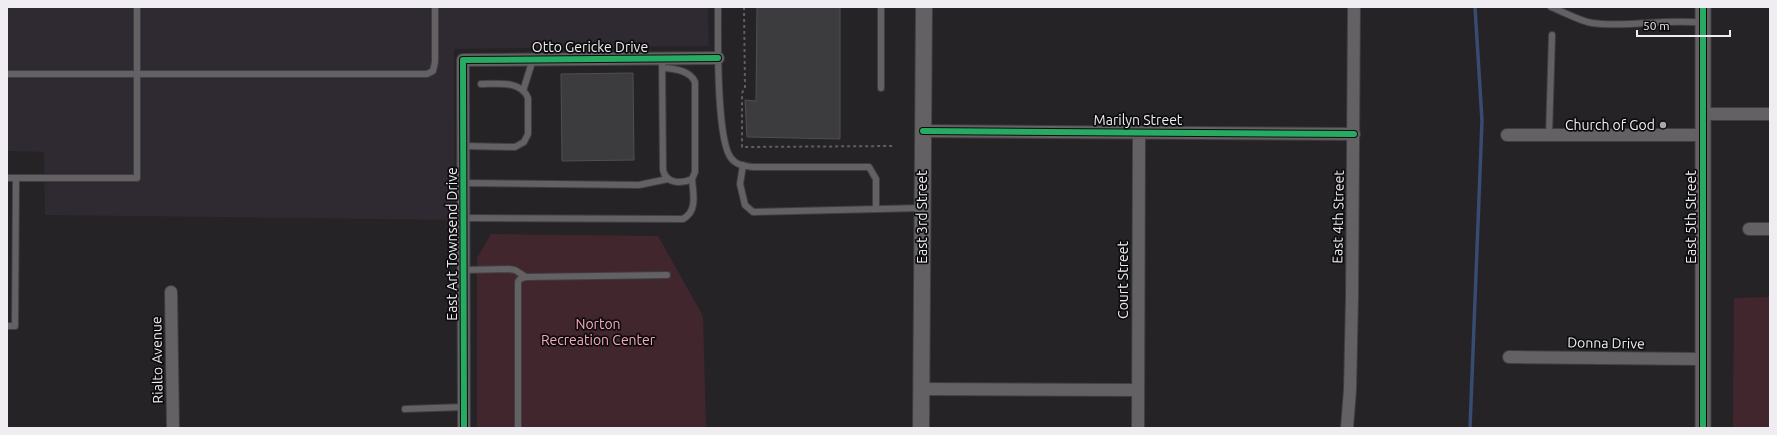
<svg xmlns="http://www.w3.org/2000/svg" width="1777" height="435" font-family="Ubuntu,sans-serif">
  <rect width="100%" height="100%" fill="#252326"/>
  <!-- built -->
  <path fill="#2f2932" d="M7 7H708L709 46 454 49 455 220 45 215 44 152 7 151Z"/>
  <!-- green -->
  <path fill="#42262e" d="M491 234 658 236 703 316 706 428H477V258Z
    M1770 297V428H1733L1734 298Z"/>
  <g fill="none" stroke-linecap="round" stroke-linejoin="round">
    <!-- stream -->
    <path stroke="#374c70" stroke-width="3.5" d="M1470 428 1482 121 1475 7"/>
  </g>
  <!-- building -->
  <path fill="#3c3b3e" stroke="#4f4e51" d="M757 7H840V139L747 137 745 100 756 101Z
    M633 73 634 160 562 161 561 74Z"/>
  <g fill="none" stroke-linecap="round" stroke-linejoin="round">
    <defs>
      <path id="service" d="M718 7C718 35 716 139 731 158 736 165 744 166 753 167H869L876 179V208
        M881 7V88
        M1551 7C1564 12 1579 21 1592 23 1628 28 1667 18 1703 23
        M662 59 663 170C666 184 682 184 692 179L695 172V82C690 70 674 69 663 68
        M7 74H427L433 71 435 62V7
        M523 91 533 59
        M1549 135 1552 35
        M463 146 515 147 524 142 528 134V98C521 80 496 84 481 84
        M743 165 740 184 745 205 753 212 922 208
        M7 178H137V7
        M463 183 639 185 668 179
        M464 218 683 219C698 211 693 193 692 179
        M464 270 509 269 515 270 526 277
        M7 326H15L16 178
        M405 409 464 407
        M518 428V282L520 279 526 277 667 275"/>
      <path id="minor" d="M1703 114H1770
        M923 131 1354 134
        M1507 135H1703
        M1749 229H1770
        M171 292 173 428
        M1509 357 1703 359
        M921 389 1138 390
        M464 428 463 60 718 58
        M1138 428 1139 132
        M1347 428 1350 390 1352 297 1354 7"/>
      <path id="tertiary" d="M1703 428V7"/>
      <path id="secondary" d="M921 428 924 7"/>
    </defs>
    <!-- service casing -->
    <use href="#service" stroke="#3f3e40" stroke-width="8"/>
    <!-- minor casing -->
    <use href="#minor" stroke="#3f3e40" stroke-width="14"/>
    <!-- tertiary casing -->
    <use href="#tertiary" stroke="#3f3e40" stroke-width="17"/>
    <!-- secondary casing -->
    <use href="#secondary" stroke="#3f3e40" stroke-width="18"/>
    <!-- path -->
    <path stroke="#605e61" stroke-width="2" stroke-dasharray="3 3" stroke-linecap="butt" d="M744 7 745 88 742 93V147L895 146"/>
    <!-- service -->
    <use href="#service" stroke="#636164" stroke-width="6"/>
    <!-- minor -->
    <use href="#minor" stroke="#636164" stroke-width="12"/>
    <!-- tertiary -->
    <use href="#tertiary" stroke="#636164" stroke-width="15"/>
    <!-- secondary -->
    <use href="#secondary" stroke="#636164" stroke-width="16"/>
    <defs>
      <path id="cycleway" d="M923 131 1354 134
        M464 428 463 60 718 58
        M1703 428V7"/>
    </defs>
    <!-- cycleway casing -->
    <use href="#cycleway" stroke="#0d0c0e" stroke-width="8"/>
    <!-- cycleway -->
    <use href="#cycleway" stroke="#26ab63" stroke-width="6"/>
  </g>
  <!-- markers -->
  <circle fill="#a8a6aa" stroke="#0d0c0e" stroke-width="1.5" cx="1663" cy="125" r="4"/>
  <g text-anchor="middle" stroke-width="3.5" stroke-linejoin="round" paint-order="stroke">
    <!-- street labels -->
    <g font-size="14" fill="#efedf1" stroke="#0d0c0e">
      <text x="590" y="52">Otto Gericke Drive</text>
      <text x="1138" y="125">Marilyn Street</text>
      <text transform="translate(922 217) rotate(-90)" y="5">East 3rd Street</text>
      <text transform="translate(1338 217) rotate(-89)" y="5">East 4th Street</text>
      <text transform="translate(1691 217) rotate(-90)" y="5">East 5th Street</text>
      <text transform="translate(452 244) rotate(-90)" y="5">East Art Townsend Drive</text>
      <text transform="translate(1123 280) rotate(-90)" y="5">Court Street</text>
      <text transform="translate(1606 343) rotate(1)" y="5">Donna Drive</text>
      <text transform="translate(157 360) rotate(-91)" y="5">Rialto Avenue</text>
    </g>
    <!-- poi labels -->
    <g font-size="14" fill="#efedf1" stroke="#0d0c0e" text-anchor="end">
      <text x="1655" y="130">Church of God</text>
    </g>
    <!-- park labels -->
    <g font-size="14" fill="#fba8bc" stroke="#0d0c0e">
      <text x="598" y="329">Norton<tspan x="598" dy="16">Recreation Center</tspan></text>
    </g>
  </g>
  <!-- border -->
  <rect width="1777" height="435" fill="none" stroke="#efedf1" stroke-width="16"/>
  <!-- scale -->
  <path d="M1637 30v6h93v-6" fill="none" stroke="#efedf1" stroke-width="2"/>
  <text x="1643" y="30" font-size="12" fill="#efedf1" stroke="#0d0c0e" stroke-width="3" paint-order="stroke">50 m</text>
</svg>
